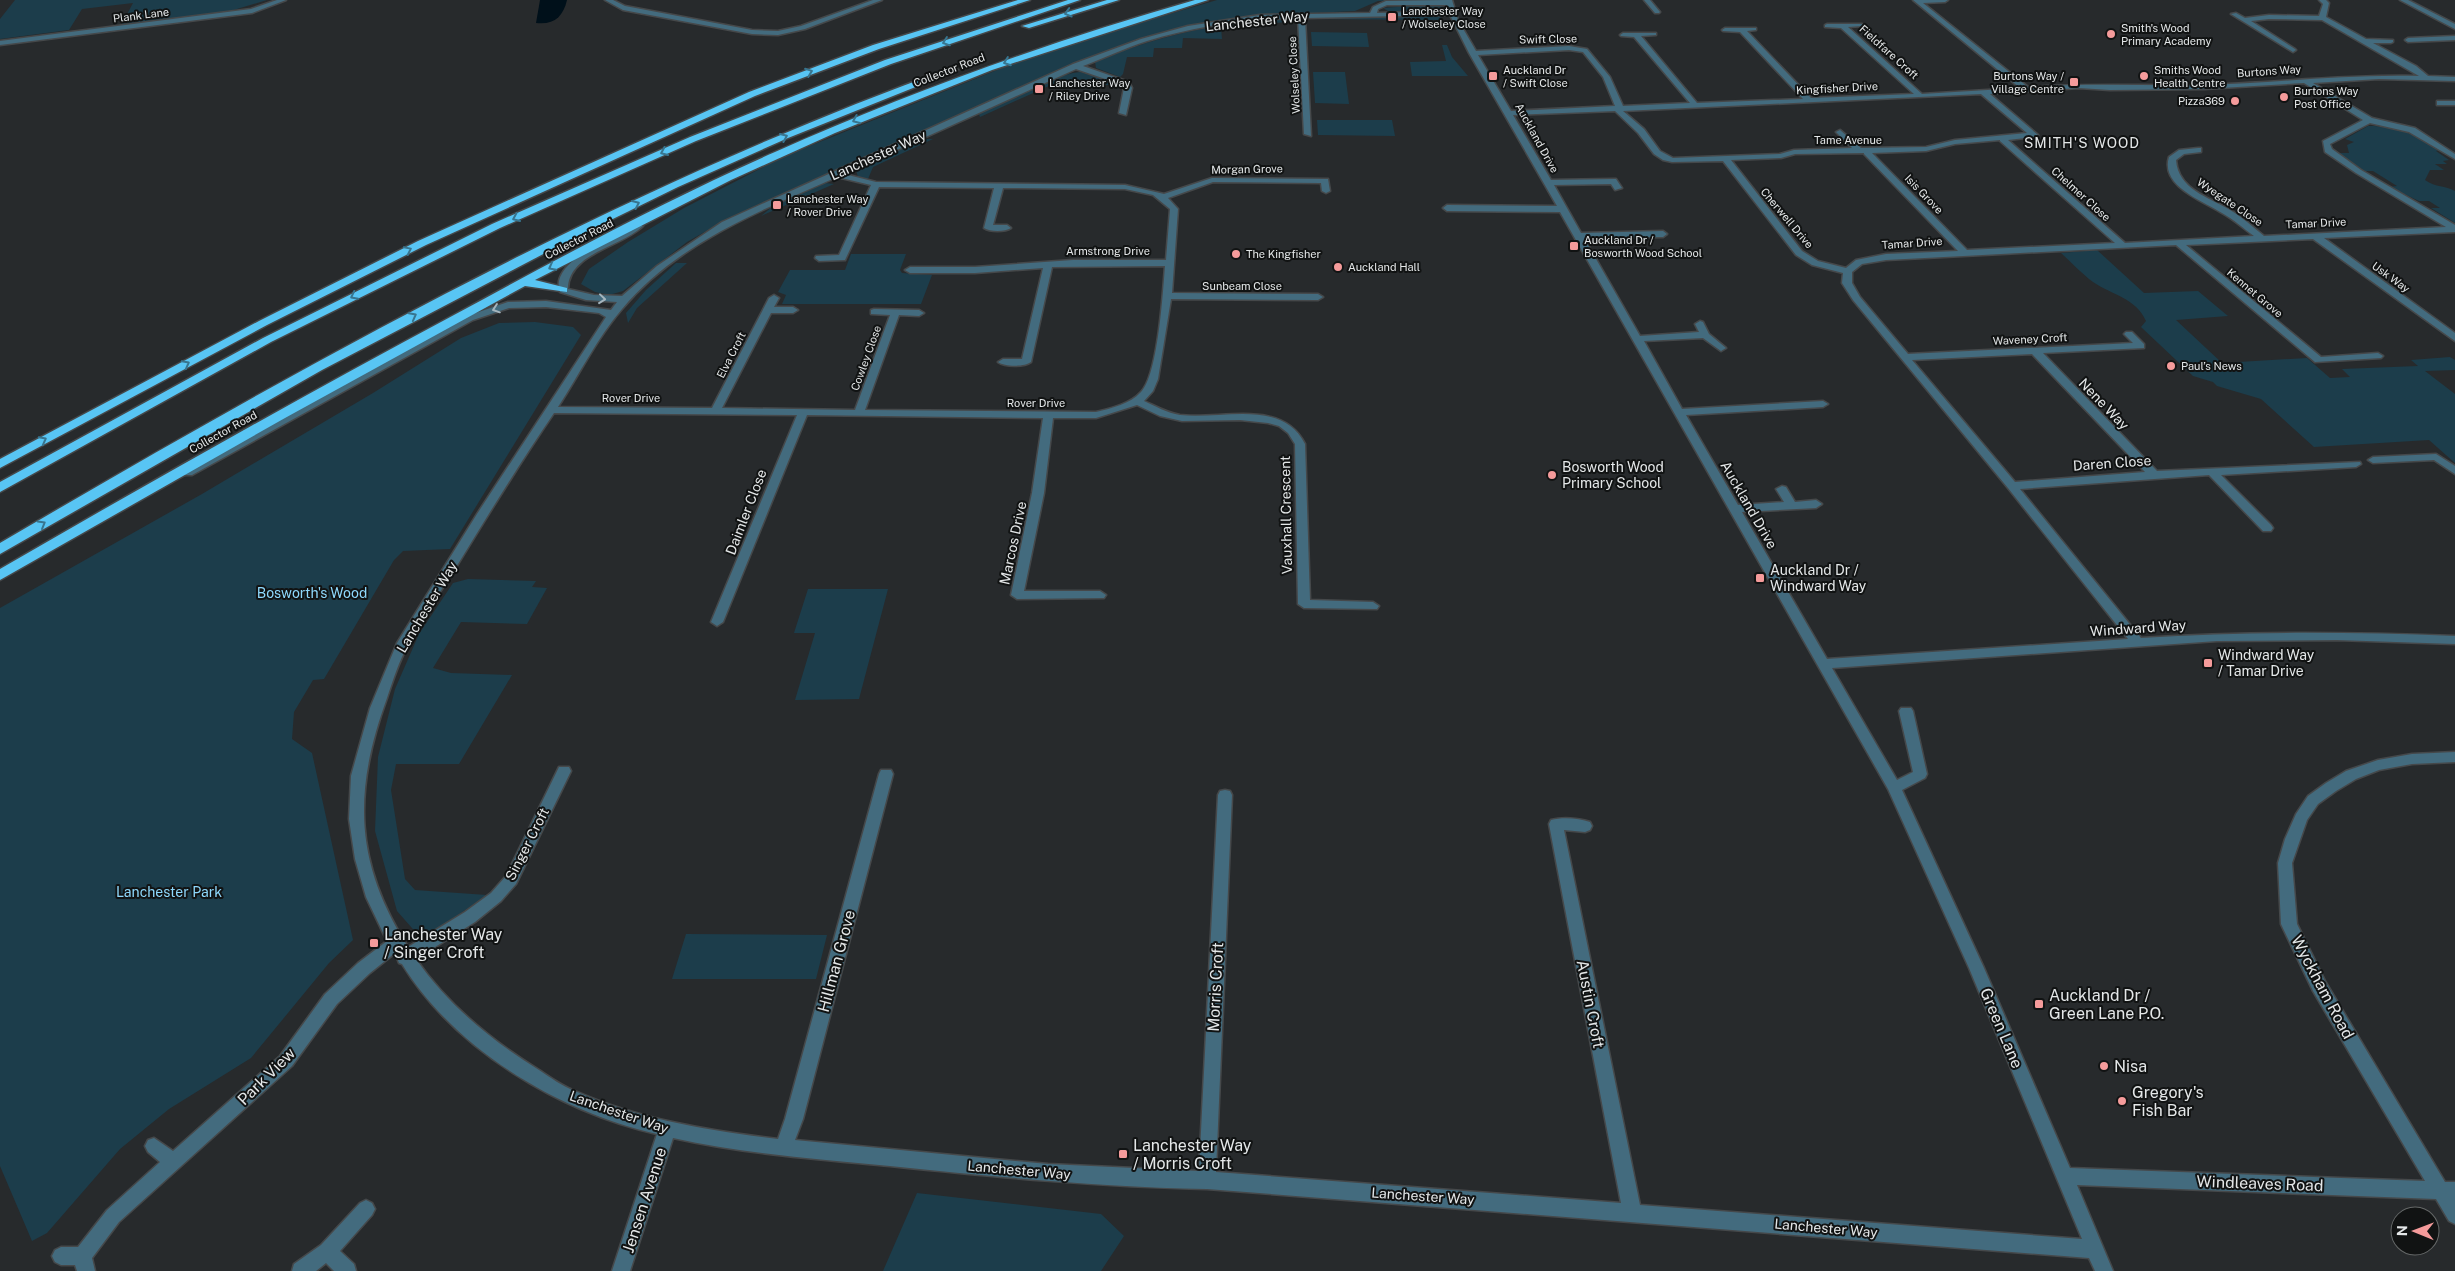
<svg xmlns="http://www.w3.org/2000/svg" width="2455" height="1271" font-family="'Public Sans',sans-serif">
  <rect width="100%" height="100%" fill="#272a2c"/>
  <!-- green -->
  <path fill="#1c3d4b" d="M15 0H267L227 12 122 24 133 3 82 9 69 30 0 39V19Z
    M1217 0H1432L1378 1 1355 11 1251 16 1205 23 1138 39 1066 67 722 222 687 242 623 291 609 295 595 292 581 284 589 269 628 242 684 208 785 156 1044 51Z
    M1423 5H1441L1444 8 1430 11H1388L1383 8Z
    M1315 16H1439L1443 20 1313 19Z
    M1290 18H1297V21L1221 28 1222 39 1183 38 1182 48H1154L1153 57H1127L1123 74 1120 77 1096 68 1095 62C1157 35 1223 22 1290 18Z
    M1311 32 1367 33 1369 47 1312 46Z
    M1442 45H1447L1452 57 1468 76H1412L1410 62 1446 61Z
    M1080 72 1114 82 1111 85H1051L980 117 979 114C1007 101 1051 75 1080 72Z
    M1313 72H1345L1349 104 1315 103Z
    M1317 120H1392L1395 136 1318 135Z
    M2368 126C2401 126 2411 134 2439 150L2436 151 2449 160 2443 161 2447 164H2435L2444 170H2430L2425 180C2436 188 2445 185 2455 191V223L2431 208H2440L2429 201H2419L2389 187 2397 186 2373 171H2365L2337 153H2349L2347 145 2354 142 2345 139Z
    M921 139H933L873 167 868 179 858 177 856 170Z
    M825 183 834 184 761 216 773 206Z
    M2097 250 2144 293 2198 291 2228 316 2176 320 2222 363 2307 358 2330 378 2350 377 2342 369 2418 366 2411 360 2450 357 2455 360V370L2425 371 2455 394V463L2429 440 2314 447 2261 399 2217 386 2213 382 2193 376 2141 327 2146 321C2136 298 2112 295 2093 282 2082 274 2071 262 2061 253Z
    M851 254H906L900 270 902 273 932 275 921 304H782L786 295 778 292 790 270H845Z
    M676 263H687L637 308 628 323 626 313 646 290Z
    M535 322 573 327 581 335 450 549 403 551 394 560 324 679 313 680 294 712 292 739 312 753 353 940 329 963 251 1058 169 1109 120 1149 47 1233 32 1241 0 1166V608L202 494 373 393 461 338 499 323Z
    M468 579 536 581 532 587 547 588 527 624 461 622 433 668 451 673 512 675 459 764H396L391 790 405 879 415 890 487 895 429 935 419 936 397 911 375 831 378 757 395 689 419 634 453 583Z
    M808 589H888L859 699 795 700 815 633H794Z
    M686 934 827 935 816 979H672Z
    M917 1193 1101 1214 1124 1236 1101 1271H883Z"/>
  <!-- water -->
  <path fill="#00101a" d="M540 0H567C563 17 554 25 536 23Z"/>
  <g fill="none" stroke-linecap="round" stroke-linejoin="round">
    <defs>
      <path id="minor" d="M277 0H286L252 13 0 45V41L251 9Z
        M605 0H613L625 6 752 30 778 31 801 26 873 0H882L805 29 778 35 752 34 623 10Z
        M1446 0H1452L1458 20 1476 51 1569 46 1587 49 1610 77 1623 106 1690 103 1634 37 1621 36 1620 35 1623 33H1656V35L1641 36 1697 103 1803 99 1740 32 1723 31 1722 30 1725 28H1756V30L1747 31 1811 98 1914 94 1841 28 1825 27V25L1827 24H1862V26L1848 27 1922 94 2020 88 1913 0H1948L1945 2 1923 3 2028 87C2086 83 2145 86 2203 85 2276 83 2346 74 2419 76L2322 20 2269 19 2251 21 2295 49 2296 50 2293 52 2231 14 2236 13 2245 18 2269 15 2319 16 2323 4 2319 0H2326L2329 3 2326 17 2366 39 2393 40V42L2391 43H2373L2416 66 2428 76 2455 77V81L2379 79 2313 83 2372 118 2415 128 2455 154V159L2409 132 2370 123 2330 144 2332 149 2361 170 2455 225V232L2324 238 2455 333V341L2313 239 2186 245 2321 357 2378 353 2383 356 2381 358 2315 362 2176 245 1886 260 1862 264 1852 272V283L1860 297 1908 354 2133 343 2124 334 2126 332H2132L2144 344V348L2043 353 2157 471 2360 462 2361 464 2356 467 2221 475 2271 525 2273 528 2271 531H2263L2209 475 2020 489 2141 638C2246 631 2350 632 2455 636V644L2337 640 2217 641 1832 668 1897 780 1913 772 1899 711 1901 708H1911L1913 711 1927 774 1925 778 1902 790 1984 968 2070 1168 2425 1181 2313 991 2281 924 2278 863 2285 839 2296 814 2308 796 2326 783 2346 771 2378 760 2412 754 2455 752V762L2412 764 2379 770 2356 779 2336 791 2318 804 2307 820 2292 863 2297 924 2325 981 2445 1182H2455V1224L2449 1221 2436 1199 2077 1185 2113 1271H2095L2089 1258 1207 1189C1101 1187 996 1177 890 1166 817 1159 745 1154 673 1138L630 1271H612L657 1134C560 1112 455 1050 402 964L399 963 395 953 370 973 337 1004 292 1066 119 1222 92 1258 95 1271H77L75 1265H61L55 1262 52 1256 55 1250 61 1247H78L107 1210 160 1162 148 1152 145 1146 148 1140 154 1138 173 1151 280 1056 325 994 358 963 387 941 366 897 355 859 349 819 351 776 370 708 397 643 477 514 606 317 599 313 546 307 509 308 473 320 192 475H184L183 473 184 471 467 316 508 302 546 301 611 310 617 302 586 300 560 292C548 262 616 235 636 224L643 226C622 247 568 253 568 289L594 295 622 296 657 266 722 222 1073 64 1141 39 1188 26 1260 15 1370 13 1373 7 1386 1ZM1387 5H1447L1449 11 1377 13 1378 9ZM1450 15 1469 53 1557 206 1447 205 1443 208 1447 211 1560 212 1888 789 1969 968 2082 1239 1640 1205 1564 830 1585 832 1590 830 1592 826 1590 822C1579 818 1562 817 1551 820L1549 824 1621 1203 1216 1172 1232 795 1230 791 1225 790 1220 791 1218 795 1199 1171 1048 1164 795 1140 803 1119 893 774 891 770H881L879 774 785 1119 778 1139C710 1131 638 1119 575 1091 562 1086 551 1078 539 1070 492 1041 448 1005 416 959L475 922 501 901 516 884 571 771 569 767H559L506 876 491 893 465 912 408 947C354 862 353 791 387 698 393 680 399 661 408 645 423 617 441 591 458 564 489 513 520 463 554 413L797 415 711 622 717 626 723 622 807 415 1043 418 1032 493 1011 595 1017 599 1104 598 1106 595 1100 591H1024L1044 493 1053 418H1096L1137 405 1160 416 1182 421 1240 420 1268 423 1279 426 1288 433 1295 444 1298 604 1304 608 1377 609 1379 606 1373 602 1310 600 1305 444C1282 398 1221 420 1180 415 1167 413 1155 406 1144 401L1153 391 1158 379 1171 299 1318 300 1323 297 1318 294 1172 293 1178 209 1168 198 1213 182 1321 183 1322 191 1326 193 1330 191 1328 179 1212 178 1164 194 1125 185 876 182 844 174 1076 69 1123 85 1124 88 1119 113 1126 115 1132 88 1129 82 1083 66C1104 58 1125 48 1147 41 1196 26 1247 19 1298 18L1304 134 1311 136 1305 18ZM1569 50 1583 52 1603 77 1615 106 1511 111 1478 55ZM2304 83 2363 120 2323 141 2325 152 2356 173 2446 227 2264 236C2253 227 2242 217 2230 210 2208 197 2178 189 2176 160L2184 154 2201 152V148H2198L2179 150 2169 157C2160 186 2203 201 2222 213 2233 219 2243 228 2254 236L2125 243 2008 140 2034 137 2038 135 1990 94 2079 88 2110 90 2204 89ZM1981 94 2027 133 1955 140 1926 147 1861 148 1840 130 1836 132 1852 148 1794 150 1780 154 1673 158 1660 151 1644 129 1623 111ZM1615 111 1638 133 1654 154 1663 160 1672 162 1723 161 1796 255 1812 265 1843 273 1842 283 1853 300 2008 488 2128 639 1827 659 1742 512 1816 508 1822 504 1816 500 1795 502 1786 487 1782 486 1776 489 1784 502 1738 505 1686 415 1823 407 1828 404 1823 401 1682 409 1644 341 1703 338 1721 351 1726 348 1709 334 1703 322 1700 321 1695 324 1699 332 1640 336 1584 238 1663 237 1667 234 1663 231 1581 233 1554 185 1611 184 1615 190 1622 188 1616 179H1613L1551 180 1513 115ZM2000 140V141L2115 243 1967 250 1872 153 1926 151 1955 144ZM1864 153V154L1958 251 1886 254 1856 260 1846 268 1818 261 1802 251 1731 160 1781 158 1795 154ZM837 177 871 185 839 255 816 256 815 258 819 261 845 260 879 187 994 188 984 228C990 232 1005 232 1011 228L1007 225H993L1003 188 1125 189 1153 195 1170 209 1166 260H1073L975 267H910L905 270 910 273H975L1043 268 1022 359H1003L998 362C1005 367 1024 367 1031 362L1052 267 1165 266C1163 292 1158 375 1141 392 1130 404 1112 408 1096 412L865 410 899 315 919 316 924 313 919 310 874 309 871 310V314L890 315 855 410 722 408 771 313H793L798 310 793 307H774L779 298 774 295 769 298 712 408 558 407C579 375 597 338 622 309 677 243 760 211 837 177ZM2032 354 2145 472 2015 482 1912 360Z
        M1644 0H1650L1660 12 1659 13H1655Z
        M2400 0H2408L2455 24V29Z
        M2455 36V40L2408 42 2405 40 2408 38Z
        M2437 101H2455V105H2437Z
        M2436 454 2455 466V474L2434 460 2373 463 2368 460 2373 457Z
        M366 1200 372 1203 375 1209 372 1215 340 1251 354 1264 356 1271H334L326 1263 316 1271H292L294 1264 321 1245 360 1203Z"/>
      <path id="highway" d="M1018 0H1030L879 49 755 96 426 245 267 325 0 468V459L259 321 418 241 749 92 873 45Z
        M1068 0H1080L891 64 696 141 500 228 271 342 0 492V482L263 338 492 224 690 137 885 60Z
        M1107 0H1119L1029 28 1022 26Z
        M1195 0H1208L992 70 835 133 731 180 535 280 567 288V292L525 286 285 418 0 580V569C150 482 301 397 454 315 559 258 666 200 775 152 912 91 1052 41 1195 0Z
        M951 68 958 70 788 138 678 187 570 240 322 370 0 554V543C305 364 617 189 951 68Z"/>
    </defs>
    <!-- minor casing -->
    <use href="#minor" stroke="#45484a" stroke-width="3"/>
    <!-- highway casing -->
    <use href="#highway" stroke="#45484a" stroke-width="3"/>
    <!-- minor -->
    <use href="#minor" fill="#436b7e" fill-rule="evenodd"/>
    <!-- highway -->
    <use href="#highway" fill="#58c5f4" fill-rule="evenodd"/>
  </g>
  <!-- one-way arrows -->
  <defs><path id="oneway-chevron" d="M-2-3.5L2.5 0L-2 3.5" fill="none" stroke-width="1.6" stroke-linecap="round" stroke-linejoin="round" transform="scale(1.25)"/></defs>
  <g stroke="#38758f">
    <use href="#oneway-chevron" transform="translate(1068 13) rotate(164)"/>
    <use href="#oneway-chevron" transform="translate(946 42) rotate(161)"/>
    <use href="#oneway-chevron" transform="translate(1007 62) rotate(160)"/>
    <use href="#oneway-chevron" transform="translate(809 72) rotate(-21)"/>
    <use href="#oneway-chevron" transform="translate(856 120) rotate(157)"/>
    <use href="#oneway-chevron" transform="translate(784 137) rotate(-23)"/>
    <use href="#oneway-chevron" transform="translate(664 152) rotate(156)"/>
    <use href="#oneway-chevron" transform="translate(636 204) rotate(-25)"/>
    <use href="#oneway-chevron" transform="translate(516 218) rotate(156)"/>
    <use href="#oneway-chevron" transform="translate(408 250) rotate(-26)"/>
    <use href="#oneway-chevron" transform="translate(552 267) rotate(152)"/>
    <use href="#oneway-chevron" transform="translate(354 296) rotate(153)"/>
    <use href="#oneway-chevron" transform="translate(413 316) rotate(-28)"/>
    <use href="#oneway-chevron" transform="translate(186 364) rotate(-28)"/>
    <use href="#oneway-chevron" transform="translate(43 440) rotate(-28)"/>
    <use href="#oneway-chevron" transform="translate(42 524) rotate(-30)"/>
  </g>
  <g stroke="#a4b5be">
    <use href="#oneway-chevron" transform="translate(602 299) rotate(6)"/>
    <use href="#oneway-chevron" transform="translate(496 309) rotate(161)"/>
  </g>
  <!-- markers -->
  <g fill="#f59b9b" stroke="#111313" stroke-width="2">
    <rect x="1387" y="12" width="10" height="10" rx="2.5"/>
    <circle cx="2111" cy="34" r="5"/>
    <rect x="1488" y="71" width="10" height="10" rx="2.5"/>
    <circle cx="2144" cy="76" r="5"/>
    <rect x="2069" y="77" width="10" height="10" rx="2.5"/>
    <rect x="1034" y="84" width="10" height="10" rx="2.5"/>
    <circle cx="2284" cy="97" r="5"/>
    <circle cx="2235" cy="101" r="5"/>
    <rect x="772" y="200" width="10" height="10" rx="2.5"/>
    <rect x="1569" y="241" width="10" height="10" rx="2.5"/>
    <circle cx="1236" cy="254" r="5"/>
    <circle cx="1338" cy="267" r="5"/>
    <circle cx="2171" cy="366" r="5"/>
    <circle cx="1552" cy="475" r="5"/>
    <rect x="1755" y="573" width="10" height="10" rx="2.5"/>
    <rect x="2203" y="658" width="10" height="10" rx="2.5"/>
    <rect x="369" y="938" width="10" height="10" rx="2.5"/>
    <rect x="2034" y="999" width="10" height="10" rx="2.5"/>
    <circle cx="2104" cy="1066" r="5"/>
    <circle cx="2122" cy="1101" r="5"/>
    <rect x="1118" y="1149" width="10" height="10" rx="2.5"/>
  </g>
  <g text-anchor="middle" stroke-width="4" stroke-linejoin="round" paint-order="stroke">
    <!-- far-poi labels -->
    <g font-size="11" fill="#e4e7e8" stroke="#111313" text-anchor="start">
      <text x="1402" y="15">Lanchester Way<tspan x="1402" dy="13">/ Wolseley Close</tspan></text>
      <text x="2121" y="32">Smith's Wood<tspan x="2121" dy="13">Primary Academy</tspan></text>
      <text x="1503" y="74">Auckland Dr<tspan x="1503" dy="13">/ Swift Close</tspan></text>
      <text x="2154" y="74">Smiths Wood<tspan x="2154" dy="13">Health Centre</tspan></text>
      <text x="2064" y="80" text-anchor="end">Burtons Way /<tspan x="2064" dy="13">Village Centre</tspan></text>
      <text x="1049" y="87">Lanchester Way<tspan x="1049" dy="13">/ Riley Drive</tspan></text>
      <text x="2294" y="95">Burtons Way<tspan x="2294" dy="13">Post Office</tspan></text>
      <text x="2225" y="105" text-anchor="end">Pizza369</text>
      <text x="787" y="203">Lanchester Way<tspan x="787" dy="13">/ Rover Drive</tspan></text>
      <text x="1584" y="244">Auckland Dr /<tspan x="1584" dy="13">Bosworth Wood School</tspan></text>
      <text x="1246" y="258">The Kingfisher</text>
      <text x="1348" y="271">Auckland Hall</text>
      <text x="2181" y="370">Paul’s News</text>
    </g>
    <!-- far-street labels -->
    <g font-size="11" fill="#e4e7e8" stroke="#111313">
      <text transform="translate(141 15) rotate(-7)" y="4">Plank Lane</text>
      <text transform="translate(1548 39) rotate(-1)" y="4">Swift Close</text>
      <text transform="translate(1889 52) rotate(42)" y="4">Fieldfare Croft</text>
      <text transform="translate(949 70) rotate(-21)" y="4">Collector Road</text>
      <text transform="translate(2269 71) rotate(-4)" y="4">Burtons Way</text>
      <text transform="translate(1294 75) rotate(-93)" y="4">Wolseley Close</text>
      <text transform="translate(1837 88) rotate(-3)" y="4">Kingfisher Drive</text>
      <text transform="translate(1537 138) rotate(61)" y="4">Auckland Drive</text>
      <text x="1848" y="144">Tame Avenue</text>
      <text transform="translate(1247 169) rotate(-1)" y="4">Morgan Grove</text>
      <text transform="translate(1924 194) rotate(46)" y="4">Isis Grove</text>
      <text transform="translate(2081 194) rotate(42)" y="4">Chelmer Close</text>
      <text transform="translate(2230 202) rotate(34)" y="4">Wyegate Close</text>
      <text transform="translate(1787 218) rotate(50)" y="4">Cherwell Drive</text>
      <text transform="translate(2316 223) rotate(-3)" y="4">Tamar Drive</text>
      <text transform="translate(579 239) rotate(-27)" y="4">Collector Road</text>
      <text transform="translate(1912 243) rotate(-4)" y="4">Tamar Drive</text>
      <text x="1108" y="255">Armstrong Drive</text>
      <text transform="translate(2391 277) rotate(36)" y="4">Usk Way</text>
      <text x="1242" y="290">Sunbeam Close</text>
      <text transform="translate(2255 293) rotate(40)" y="4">Kennet Grove</text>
      <text transform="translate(2030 339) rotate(-3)" y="4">Waveney Croft</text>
      <text transform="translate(731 355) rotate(-63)" y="4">Elva Croft</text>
      <text transform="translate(866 358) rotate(-70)" y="4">Cowley Close</text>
      <text x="631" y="402">Rover Drive</text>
      <text x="1036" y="407">Rover Drive</text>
      <text transform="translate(223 432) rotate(-29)" y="4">Collector Road</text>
    </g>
    <!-- street labels -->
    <g font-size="14" fill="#e4e7e8" stroke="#111313">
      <text transform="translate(1257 21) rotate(-6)" y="5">Lanchester Way</text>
      <text transform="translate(878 155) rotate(-24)" y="5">Lanchester Way</text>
      <text transform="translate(2104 404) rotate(46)" y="5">Nene Way</text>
      <text transform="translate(2112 463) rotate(-4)" y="5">Daren Close</text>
      <text transform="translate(1749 505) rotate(60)" y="5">Auckland Drive</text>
      <text transform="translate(746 512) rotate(-69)" y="5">Daimler Close</text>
      <text transform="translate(1286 515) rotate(-91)" y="5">Vauxhall Crescent</text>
      <text transform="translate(1013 543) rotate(-78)" y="5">Marcos Drive</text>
      <text transform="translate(427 607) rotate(-59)" y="5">Lanchester Way</text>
      <text transform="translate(2138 628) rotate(-4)" y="5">Windward Way</text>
      <text transform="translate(527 844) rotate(-63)" y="5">Singer Croft</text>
      <text transform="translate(619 1112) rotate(19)" y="5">Lanchester Way</text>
      <text transform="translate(1019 1170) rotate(5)" y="5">Lanchester Way</text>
      <text transform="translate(1423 1196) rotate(4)" y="5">Lanchester Way</text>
      <text transform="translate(1826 1228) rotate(5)" y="5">Lanchester Way</text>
    </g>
    <!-- far-quarter labels -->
    <g font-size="14" letter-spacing="1" fill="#e4e7e8" stroke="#111313">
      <text x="2082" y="148">SMITH'S WOOD</text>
    </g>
    <!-- poi labels -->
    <g font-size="14" fill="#e4e7e8" stroke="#111313" text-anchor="start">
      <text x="1562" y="472">Bosworth Wood<tspan x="1562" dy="16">Primary School</tspan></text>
      <text x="1770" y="575">Auckland Dr /<tspan x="1770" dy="16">Windward Way</tspan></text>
      <text x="2218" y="660">Windward Way<tspan x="2218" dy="16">/ Tamar Drive</tspan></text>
    </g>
    <!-- park labels -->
    <g font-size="14" fill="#8ed9fd" stroke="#111313">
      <text x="312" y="598">Bosworth's Wood</text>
      <text x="169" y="897">Lanchester Park</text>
    </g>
    <!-- near-poi labels -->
    <g font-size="16" fill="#e4e7e8" stroke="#111313" text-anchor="start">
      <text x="384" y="940">Lanchester Way<tspan x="384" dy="18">/ Singer Croft</tspan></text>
      <text x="2049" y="1001">Auckland Dr /<tspan x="2049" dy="18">Green Lane P.O.</tspan></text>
      <text x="2114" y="1072">Nisa</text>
      <text x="2132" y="1098">Gregory's<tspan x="2132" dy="18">Fish Bar</tspan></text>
      <text x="1133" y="1151">Lanchester Way<tspan x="1133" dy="18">/ Morris Croft</tspan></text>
    </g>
    <!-- near-street labels -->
    <g font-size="16" fill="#e4e7e8" stroke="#111313">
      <text transform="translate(836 961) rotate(-75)" y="6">Hillman Grove</text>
      <text transform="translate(1215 987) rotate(-87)" y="6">Morris Croft</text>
      <text transform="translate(2323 987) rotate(62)" y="6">Wyckham Road</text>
      <text transform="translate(1591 1004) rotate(79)" y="6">Austin Croft</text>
      <text transform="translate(2002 1028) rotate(67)" y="6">Green Lane</text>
      <text transform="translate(266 1076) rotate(-45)" y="6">Park View</text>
      <text transform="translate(2260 1183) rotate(2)" y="6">Windleaves Road</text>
      <text transform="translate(644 1200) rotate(-72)" y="6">Jensen Avenue</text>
    </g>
  </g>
  <!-- north arrow -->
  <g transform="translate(2415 1231) rotate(271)"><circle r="24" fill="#111313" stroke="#656868"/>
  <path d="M0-4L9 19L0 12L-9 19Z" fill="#f59b9b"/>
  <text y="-8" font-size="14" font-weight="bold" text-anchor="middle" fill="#e4e7e8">N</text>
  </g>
</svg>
